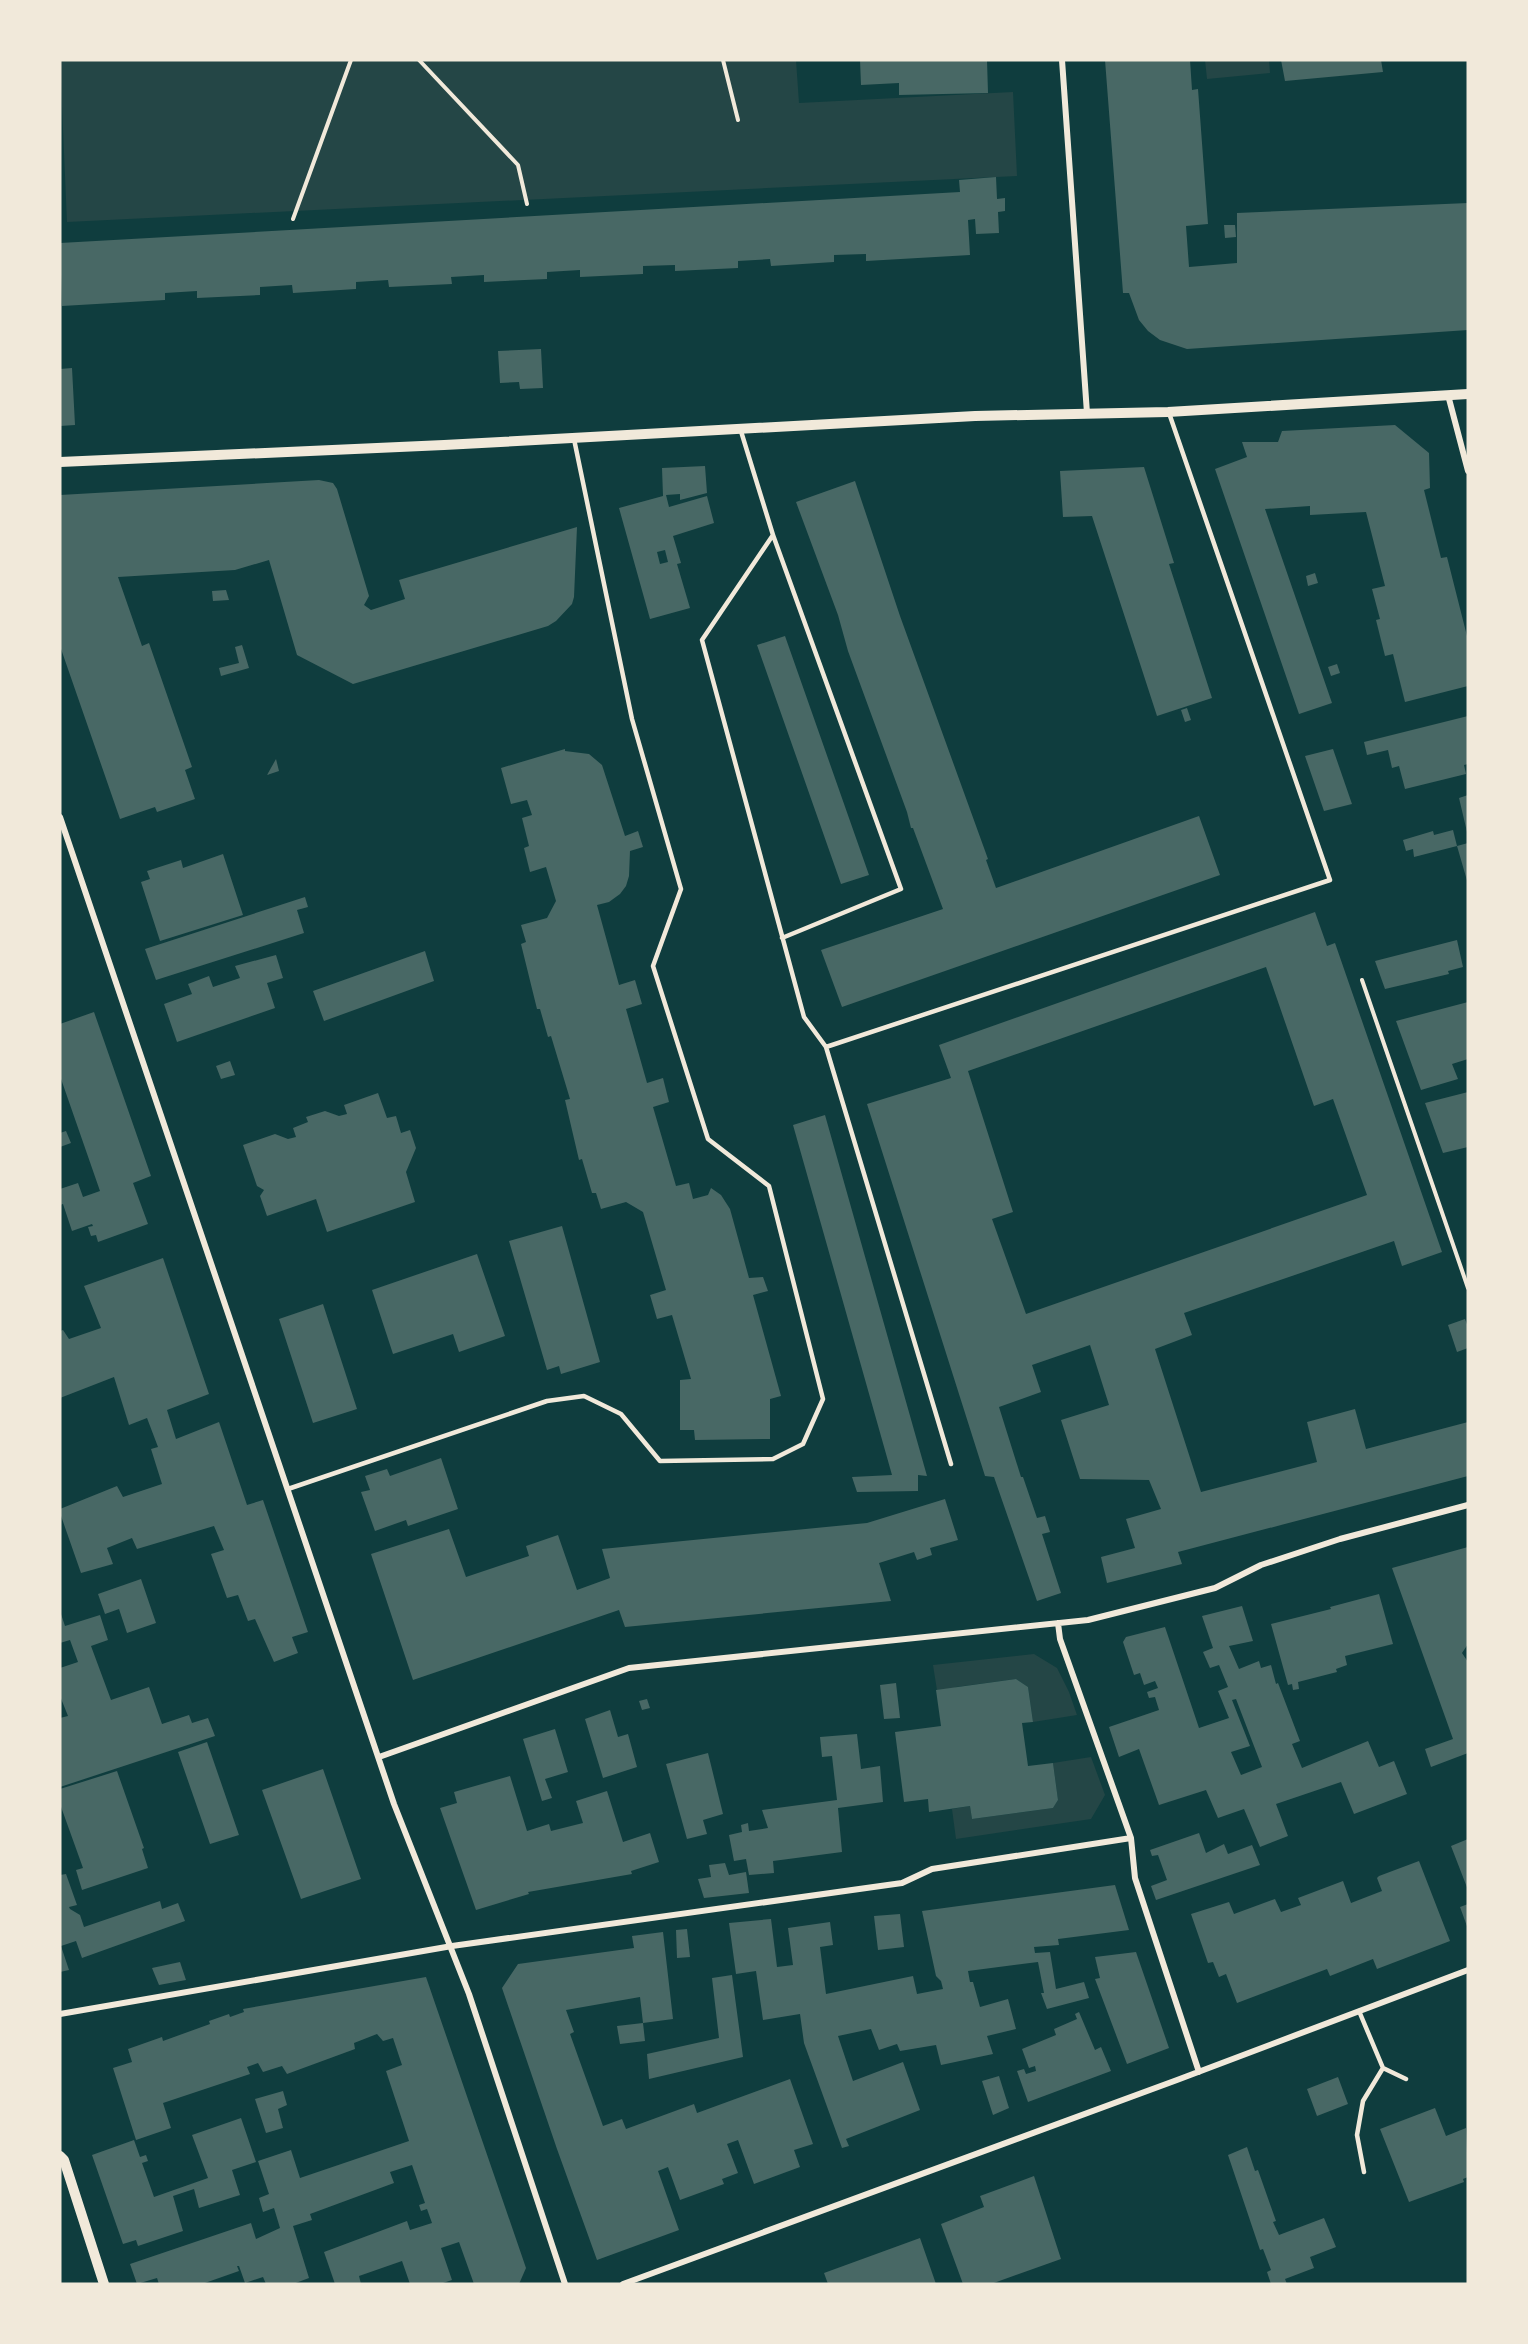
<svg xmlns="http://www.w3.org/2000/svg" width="1528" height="2344" font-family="Quicksand,sans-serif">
  <rect width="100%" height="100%" fill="#0f3d3e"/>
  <!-- green -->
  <path fill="#244646" d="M60 60H796L799 103 1013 92 1017 176 67 222Z
    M1205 60H1269L1270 73 1207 79Z
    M1034 1654 1057 1668 1069 1692 1077 1715 1033 1722 1028 1687 1016 1679 956 1687 939 1703 933 1665Z
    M1091 1757 1105 1795 1091 1819 956 1839 952 1809 970 1806 972 1819 1053 1808 1058 1800 1053 1763Z"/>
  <!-- building -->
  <path fill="#486865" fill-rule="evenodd" d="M860 60H987L988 93 899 95V83L861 85Z
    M1105 60H1190L1192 90 1198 89 1208 224 1186 226 1189 267 1237 263V213L1468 203V330L1187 349 1160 340 1148 331 1139 320 1129 293H1123Z
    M1281 60H1381L1383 72 1285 81Z
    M996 177 997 199 1005 198V211L998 212 999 233 976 234 975 219 968 220 970 255 866 261V254L834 255V262L771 266 770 259 738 261V268L675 271V265L643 266V274L580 277V270L547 272V279L484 282V275L451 277 452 284 389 287 388 280 356 282V289L293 293 292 285 260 287V295L197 298V291L165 293V300L62 306 60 243 960 192 959 180Z
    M1224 225H1235L1236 237 1225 238Z
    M541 349 543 388 520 389 519 382 500 383 498 351Z
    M72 368 75 425 60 426V369Z
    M1395 425 1429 453 1430 488 1424 490 1441 558 1447 557 1468 640V686L1405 702 1393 654 1385 656 1376 620 1380 619 1372 589 1385 586 1366 512 1310 515V506L1265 509 1332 703 1299 714 1215 469 1247 457 1242 442H1278L1282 431Z
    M705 466 707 493 680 500V494L666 495 669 507 707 496 714 523 673 536 681 563 677 564 690 608 650 619 619 508 663 496 662 468ZM665 550 668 562 660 564 657 552Z
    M1144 467 1174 563 1169 564 1212 698 1157 716 1092 516 1063 517 1060 471Z
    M319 480 333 483 337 489 369 596 364 605 371 610 405 599 399 580 577 527 574 597 572 604 556 621 548 626 353 684 297 655 269 560 235 570 118 577 142 646 149 643 192 767 185 770 195 799 157 812 155 807 120 819 60 646V495Z
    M855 481 900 616 988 859 986 860 996 888 1199 816 1220 875 842 1007 821 950 943 909 913 828H911L907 812 848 651 838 615 796 502Z
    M1315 573 1318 583 1308 586 1306 576Z
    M226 590 229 600 213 601 212 591Z
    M785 636 869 875 841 884 757 645Z
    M242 645 249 668 221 676 219 668 239 663 235 647Z
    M1337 664 1340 673 1331 676 1328 667Z
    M1187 708 1191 720 1185 722 1181 710Z
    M1468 716V764L1464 765 1466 774 1405 789 1399 766 1392 768 1388 750 1367 755 1364 742Z
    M565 749V751L589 754 602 765 625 836 638 831 643 847 630 851 629 876 626 886 620 894 609 902 597 905 619 985 635 980 642 1004 626 1009 647 1083 663 1078 669 1102 653 1107 676 1186 689 1183 693 1199 708 1195 711 1188 721 1195 730 1209 749 1278 763 1277 768 1291 753 1295 781 1396 770 1399V1439L695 1440 694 1430H680V1380L691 1379 672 1315 657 1319 650 1295 666 1290 643 1212 626 1202 601 1209 596 1193H592L582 1159 579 1160 565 1100 570 1099 551 1036 548 1037 540 1009H537L521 944 526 942 521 925 547 918 556 901 546 867 530 872 524 848 529 846 522 818 532 815 527 800 511 804 501 768Z
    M1333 749 1352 804 1324 811 1305 756Z
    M276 759 279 771 267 775Z
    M1468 795V832H1467L1459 798Z
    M1453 830 1457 846 1468 843V884L1457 846 1414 857 1413 849 1406 851 1403 840 1433 831 1434 835Z
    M223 854 243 915 160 941 141 882 150 879 147 871 181 860 183 868Z
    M305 897 308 907 297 910 304 933 156 980 145 949Z
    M1315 912 1327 946 1335 943 1442 1252 1402 1266 1394 1241 1184 1313 1192 1335 1155 1349 1201 1492 1317 1462 1307 1422 1355 1409 1366 1449 1468 1422V1476L1178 1552 1182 1564 1107 1583 1101 1557 1135 1548 1126 1519 1161 1509 1149 1480 1080 1479 1061 1420 1109 1405 1090 1345 1032 1365 1041 1392 999 1407 1021 1477H1023L1037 1518 1045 1516 1050 1532 1042 1534 1061 1593 1037 1601 994 1477 985 1476 867 1104 951 1078 939 1045ZM1266 967 1314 1106 1333 1099 1367 1195 1026 1314 992 1219 1013 1212 968 1071Z
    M1457 940 1463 967 1448 971 1449 974 1385 989 1375 961Z
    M425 951 434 981 324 1021 313 991Z
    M276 955 283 978 267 983 275 1008 177 1042 164 1004 192 994 188 984 209 976 213 987 240 978 235 966Z
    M1468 1002V1059L1452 1064 1458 1079 1421 1090 1396 1021Z
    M94 1012 151 1176 133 1183 148 1224 98 1242 96 1235 91 1236 88 1227 93 1226 92 1224 72 1231 63 1204 60 1205V1189L78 1183 83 1197 100 1191 60 1076V1024Z
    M230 1061 235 1075 221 1079 216 1066Z
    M1468 1092V1147L1443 1153 1425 1103Z
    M378 1093 387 1118 396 1116 401 1133 410 1130 416 1148 406 1172 415 1202 327 1232 316 1199 267 1216 260 1196 264 1190 257 1186 243 1145 275 1134 288 1139 296 1137 293 1128 308 1122 306 1117 325 1111 339 1116 347 1114 344 1105Z
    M825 1115 927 1476 918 1475V1491L857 1492 852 1477 892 1475 793 1125Z
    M66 1131 71 1143 60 1147V1133Z
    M562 1226 600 1362 561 1374 559 1366 547 1370 509 1241Z
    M477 1254 505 1336 459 1352 453 1334 393 1354 372 1290Z
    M163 1258 209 1394 167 1410 176 1439 219 1422 247 1505 263 1500 308 1632 292 1637 298 1653 274 1662 255 1619 248 1621 238 1595 227 1598 211 1554 224 1550 214 1526 137 1549 132 1538 107 1548 113 1564 81 1573 60 1513V1509L117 1486 123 1497 162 1484 151 1449 158 1447 147 1418 129 1425 114 1377 60 1398V1331L63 1330 69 1339 101 1328 84 1286Z
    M323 1304 357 1409 313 1423 279 1319Z
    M1465 1319 1468 1327V1348L1457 1352 1448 1325Z
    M441 1458 458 1509 408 1526 406 1520 375 1531 361 1492 370 1490 365 1476 387 1469 390 1476Z
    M945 1499 958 1540 930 1548 932 1555 917 1560 914 1552 879 1563 891 1601 625 1627 619 1610 413 1680 371 1554 449 1529 466 1577 529 1556 526 1546 558 1535 577 1590 610 1578 602 1549 867 1523Z
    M1468 1547V1644L1462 1653 1468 1662V1753L1431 1767 1425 1749 1453 1739 1392 1568Z
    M141 1579 156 1623 127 1633 119 1609 105 1614 98 1594Z
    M1379 1594 1393 1644 1345 1656 1347 1665 1336 1669 1337 1672 1298 1682 1299 1689 1293 1690 1292 1684 1288 1685 1271 1624 1331 1609 1330 1607Z
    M1242 1606 1253 1641 1229 1646 1239 1669 1259 1661 1261 1668 1271 1665 1276 1684 1278 1683 1300 1741 1292 1744 1302 1768 1368 1741 1379 1767 1394 1761 1407 1794 1354 1814 1341 1782 1276 1804 1288 1836 1260 1847 1244 1809 1218 1818 1206 1790 1159 1805 1139 1749 1119 1757 1109 1727 1159 1710 1155 1697 1149 1698 1147 1692 1158 1688 1155 1681 1144 1685 1140 1673 1134 1675 1123 1642 1126 1637 1165 1627 1199 1728 1229 1718 1218 1691 1228 1687 1219 1665 1210 1668 1203 1652 1213 1648 1202 1616ZM1236 1699 1262 1767 1241 1775 1231 1752 1250 1746 1232 1700Z
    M60 1611 65 1626 100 1615 108 1640 91 1646 111 1700 149 1687 162 1724 189 1715 192 1723 208 1718 215 1736 60 1787V1718L68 1716 60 1696V1668L78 1662 70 1640 60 1643Z
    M1016 1679 1028 1687 1033 1722 1022 1723 1028 1766 1053 1763 1058 1800 1053 1808 972 1819 970 1806 929 1812 928 1799 904 1802 895 1732 941 1726 936 1690Z
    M896 1683 900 1718 884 1719 880 1685Z
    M647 1699 650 1708 642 1710 639 1701Z
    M610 1710 618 1737 628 1734 637 1767 603 1778 585 1719Z
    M555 1729 568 1772 545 1779 552 1798 542 1801 523 1739Z
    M857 1734 861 1769 880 1766 883 1802 838 1808 842 1852 773 1861 774 1873 749 1875 746 1859 734 1861 729 1835 742 1832 741 1825 748 1823 749 1831 768 1828 762 1810 837 1800 832 1756 822 1757 820 1737Z
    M207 1742 239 1835 210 1844 178 1752Z
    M708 1753 723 1814 703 1820 707 1834 687 1839 666 1764Z
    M323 1769 361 1879 301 1899 262 1790Z
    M117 1771 144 1848 142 1849 148 1868 82 1890 76 1870 83 1868 60 1804V1789Z
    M510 1776 527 1831 549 1824 551 1831 583 1823 576 1801 607 1791 623 1842 650 1833 659 1862 631 1871 632 1874 528 1892 529 1894 476 1910 440 1808 457 1803 454 1792Z
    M1199 1833 1206 1853 1224 1844 1228 1854 1252 1845 1260 1865 1156 1900 1151 1886 1167 1880 1158 1855 1152 1856 1150 1850Z
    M1468 1839V1890L1451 1846Z
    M1419 1861 1450 1941 1377 1969 1373 1959 1330 1976 1327 1969 1237 2003 1226 1974 1219 1977 1213 1962 1208 1963 1191 1914 1229 1902 1234 1914 1275 1899 1281 1912 1301 1905 1298 1898 1343 1881 1351 1903 1382 1891 1377 1878 1379 1876Z
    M725 1863 729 1875 746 1872 749 1893 704 1898 698 1879 711 1877 709 1865Z
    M66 1874 77 1905 69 1907 70 1909 80 1915 84 1927 160 1901 162 1909 178 1903 185 1921 82 1958 76 1941 61 1946 69 1970 60 1972V1875Z
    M1115 1885 1129 1930 1058 1939 1059 1945 1034 1947 1035 1953 1050 1952 1056 1989 1084 1982 1089 1998 1047 2009 1041 1993H1044L1038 1962 968 1971 970 1982H973L980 2007 1008 1999 1016 2029 987 2036 993 2054 941 2065 936 2045 900 2051 897 2044 879 2050 871 2029 838 2036 853 2081 903 2062 920 2110 846 2139 849 2146 842 2148 804 2043 800 2014 763 2020 756 1971 736 1974 729 1923 771 1919 777 1967 793 1965 788 1928 830 1922 833 1945 820 1947 826 1994 913 1976 917 1994 943 1989 941 1981 936 1976 922 1911Z
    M1468 1904V1929L1460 1907Z
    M900 1914 904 1947 878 1950 874 1916Z
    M687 1929 690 1957 677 1958 676 1930Z
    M663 1932 673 2019 643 2023 640 1997 566 2010 574 2032 570 2034 603 2126 622 2119 626 2129 694 2104 697 2113 790 2079 813 2144 794 2150 800 2167 754 2184 738 2140 727 2144 738 2173 722 2179 724 2184 680 2200 668 2167 658 2171 679 2230 597 2260 557 2149 502 1988 518 1964 634 1948 632 1936Z
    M1136 1952 1169 2048 1127 2064 1095 1979 1100 1978 1095 1957Z
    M180 1962 186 1980 159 1985 152 1968Z
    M732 1975 743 2057 649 2079 647 2054 719 2038 712 1978Z
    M426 1977 526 2268 519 2284H474L459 2242 441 2248 452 2280 440 2284H410L402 2261 359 2276 361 2284H335L324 2252 407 2221 410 2230 432 2223 427 2209 421 2211 419 2205 425 2203 412 2165 390 2172 394 2183 310 2214 312 2220 293 2226 309 2278 293 2284H266L263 2277 245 2283 239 2266H237L239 2271 202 2284H159L157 2278 137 2284 130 2264 251 2223 256 2239 280 2228 274 2208 263 2212 259 2198 269 2194 258 2161 291 2150 300 2178 409 2141 386 2071 402 2065 393 2038 383 2041 377 2034 354 2043 355 2049 287 2074 282 2066 263 2072 258 2063 247 2067 250 2074 163 2103 171 2128 136 2140 113 2068 132 2062 128 2049 162 2037 163 2041 210 2024 209 2021 229 2014 230 2017 244 2012 243 2009Z
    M1079 2012 1095 2050 1101 2047 1111 2071 1028 2102 1017 2071 1024 2069 1026 2074 1036 2071 1035 2066 1029 2068 1022 2049 1056 2035 1054 2029 1077 2019 1075 2014Z
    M643 2023 645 2041 620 2044 617 2026Z
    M999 2076 1009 2108 993 2115 982 2081Z
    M1338 2077 1348 2104 1317 2116 1307 2089Z
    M283 2091 287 2105 278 2109 283 2128 266 2133 255 2099Z
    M1435 2108 1446 2136 1466 2128 1468 2177 1463 2179 1464 2182 1409 2202 1380 2129Z
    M241 2118 256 2162 232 2170 240 2195 199 2208 194 2189 173 2196 183 2231 138 2246 136 2240 123 2244 92 2155 134 2140 140 2157 146 2155 148 2161 142 2163 154 2197 208 2178 192 2135Z
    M1247 2147 1255 2171 1258 2170 1276 2221 1273 2222 1279 2235 1324 2218 1336 2247 1310 2257 1314 2268 1285 2279 1287 2284H1271L1267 2272 1271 2270 1263 2249 1260 2250 1228 2155Z
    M1034 2176 1061 2259 991 2284H963L941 2224 984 2207 980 2196Z
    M920 2238 936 2284H828L824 2273Z"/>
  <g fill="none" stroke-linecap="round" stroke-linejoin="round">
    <!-- path -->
    <path stroke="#f1e9da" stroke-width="4" d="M419 60 518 165 527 204
      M723 60 738 120
      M293 219 351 60
      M1362 980 1468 1288"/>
    <!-- service -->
    <path stroke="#f1e9da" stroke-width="4.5" d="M740 428 773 535 702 640 804 1017 826 1047 951 1464
      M773 535 901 889 782 938
      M826 1047 1330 880 1169 413
      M288 1489 547 1401 584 1396 621 1414 660 1461 773 1459 803 1444 823 1399 769 1186 708 1139 653 966 681 889 632 719 574 439
      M1359 2011 1383 2068 1363 2101 1357 2135 1364 2172
      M1383 2068 1406 2079"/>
    <!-- minor -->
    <path stroke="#f1e9da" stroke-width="6" d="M1062 60 1087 413
      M1448 395 1468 471
      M60 817 394 1804 469 1994 565 2284
      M1058 1623 1060 1639 1131 1838 1135 1878 1199 2072
      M379 1757 629 1668 1088 1620 1215 1588 1261 1565 1340 1539 1468 1505
      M60 2014 452 1946 902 1883 932 1869 1131 1838
      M623 2284 1177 2080 1468 1970"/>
    <!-- tertiary -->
    <path stroke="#f1e9da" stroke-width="10" d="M60 462 444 445 975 416 1168 412 1468 394
      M60 2156 64 2160 104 2284"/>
  </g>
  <!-- border -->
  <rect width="1528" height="2344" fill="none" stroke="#f1e9da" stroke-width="123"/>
</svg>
